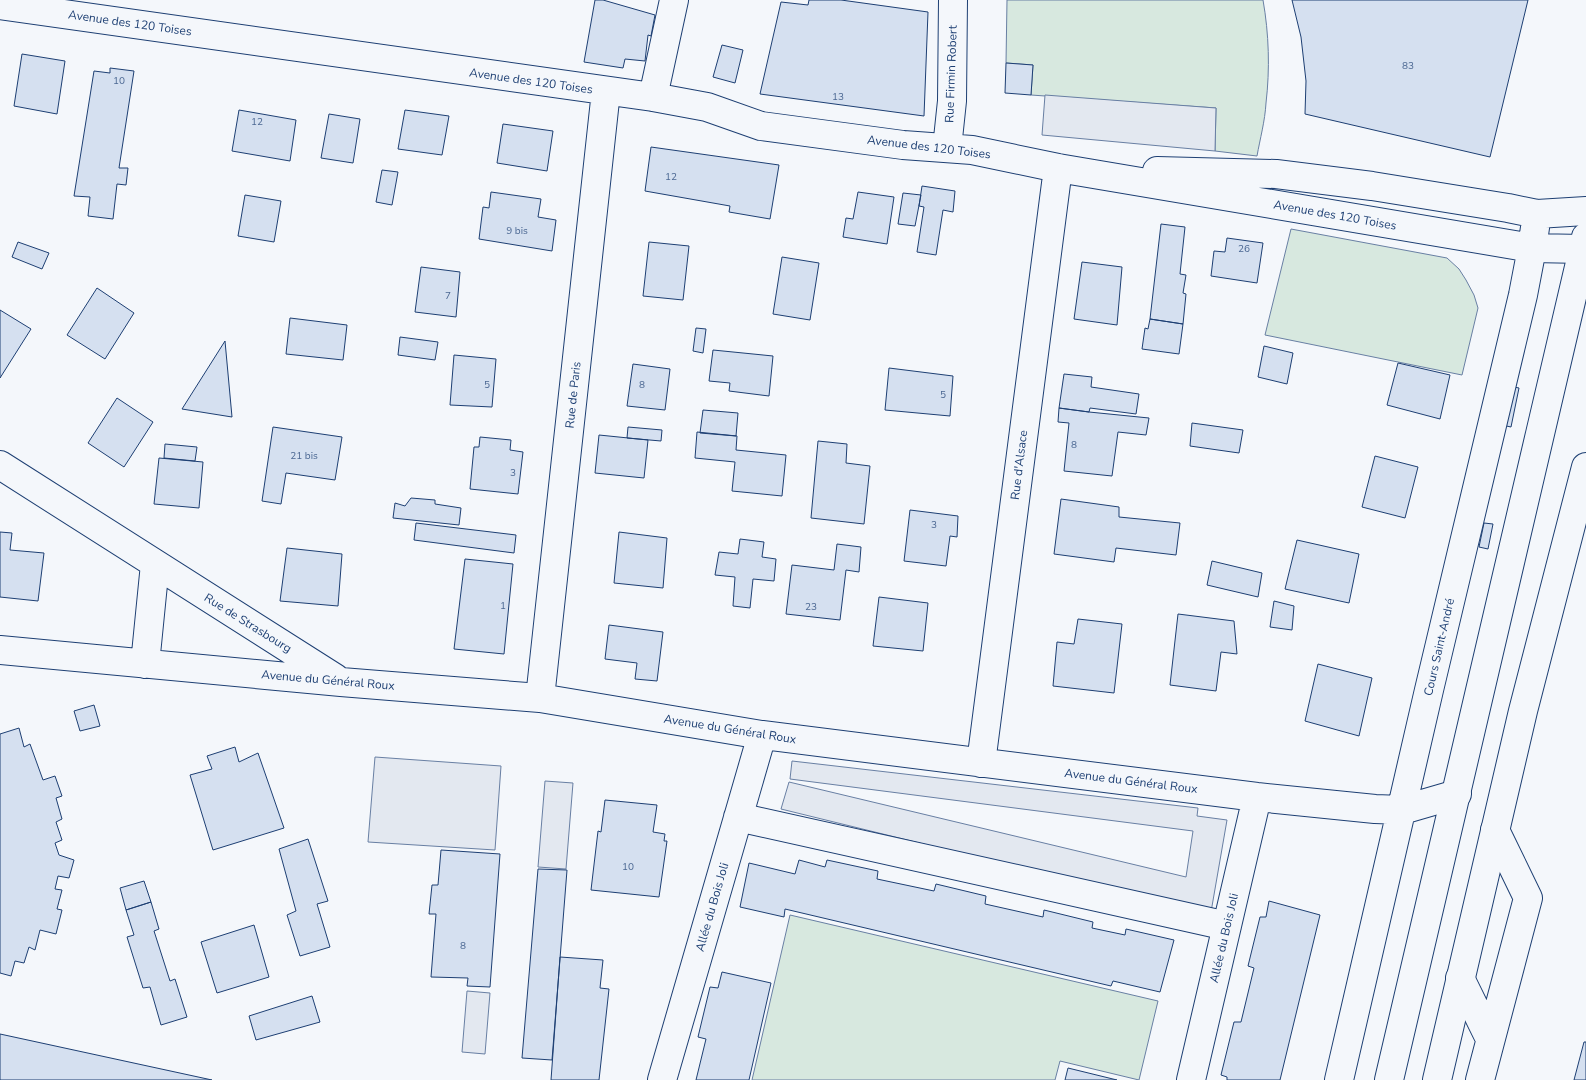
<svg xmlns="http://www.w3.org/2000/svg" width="1586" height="1080" font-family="'Nunito Sans',sans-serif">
  <rect width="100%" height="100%" fill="#f4f7fb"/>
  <!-- green -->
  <path fill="#d7e8df" stroke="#687fa3" d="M1007 0H1263C1269 34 1270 69 1266 103 1265 121 1260 139 1257 156L1215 151 1216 108 1031 95 1033 65 1006 63Z
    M1291 229 1447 258 1459 269 1466 280 1474 295 1478 308 1462 375 1265 335Z
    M790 915 1158 1001 1139 1080 1060 1061 1055 1080H752Z"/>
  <!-- parking -->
  <path fill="#e3e8f0" stroke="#687fa3" d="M1045 95 1216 108 1215 151 1042 135Z
    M375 757 501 766 495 850 368 842Z
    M792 761 1198 808 1197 816 1227 820 1211 912 1180 907 781 809 789 782 1186 877 1193 831 790 779Z
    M545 781 573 783 566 869 538 867Z
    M467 991 490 993 485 1054 462 1052Z"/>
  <!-- building -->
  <path fill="#d5e0f0" stroke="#1d3f73" d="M595 0H603L655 15 651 36 648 35 645 61 625 59 623 68 584 62Z
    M809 0H841L928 12 924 116 760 94 781 2 808 5Z
    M1292 0H1528L1490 157 1305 114 1306 81 1301 37Z
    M722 45 743 50 735 83 713 77Z
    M22 54 65 61 57 114 14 106Z
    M1006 63 1033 65 1031 95 1005 93Z
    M110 68 134 71 119 168H128L126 185 117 184 113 219 88 216 90 197 74 196 94 71 110 73Z
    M239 110 296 120 290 161 232 151Z
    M405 110 449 116 442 155 398 149Z
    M329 114 360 119 353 163 321 158Z
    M503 124 553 131 547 171 497 163Z
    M651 147 779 165 770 219 729 212 730 206 645 191Z
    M382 170 398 172 392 205 376 202Z
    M922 186 955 191 953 212 943 210 936 255 917 252 924 207 919 206Z
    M491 192 541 199 538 217 556 220 552 251 479 239 483 207 489 208Z
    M858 192 894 197 887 244 843 237 846 218 853 219Z
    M903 193 921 195 915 226 898 224Z
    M245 195 281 201 274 242 238 236Z
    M1161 224 1185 227 1180 274 1186 275 1183 293 1186 294 1183 324 1150 319Z
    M1227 238 1263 243 1257 283 1211 276 1214 251 1225 252Z
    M18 242 49 253 42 269 12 257Z
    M649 242 689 246 683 300 643 296Z
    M782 257 819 263 810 320 773 314Z
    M1082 262 1122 267 1117 325 1074 319Z
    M421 267 460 272 456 317 415 312Z
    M97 288 134 313 105 359 67 335Z
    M0 310 31 329 0 378Z
    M290 318 347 325 343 360 286 354Z
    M1150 319 1183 324 1179 354 1142 349 1145 328 1148 329Z
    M696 328 706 329 703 353 693 351Z
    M400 337 438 342 435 360 398 355Z
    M225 341 232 417 182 409Z
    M1264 346 1293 353 1287 384 1258 377Z
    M713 350 773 356 769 396 729 391 730 383 709 381Z
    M454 355 496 359 492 407 450 405Z
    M1398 363 1450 375 1440 419 1387 405Z
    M633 364 670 369 665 410 627 406Z
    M889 368 953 376 950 416 885 410Z
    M1064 374 1092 377 1091 387 1139 394 1136 414 1090 408 1089 412 1059 408Z
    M1509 386 1519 388 1511 427 1502 425Z
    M117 398 153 422 124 467 88 443Z
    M1059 408 1089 412 1149 418 1146 435 1118 432 1112 476 1064 471 1069 423 1058 422Z
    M703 410 738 413 736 436 700 433Z
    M1192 423 1243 430 1239 453 1190 446Z
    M273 427 342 437 335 480 286 473 281 504 262 501Z
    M628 427 662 430 661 441 627 438Z
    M697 432 737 436 736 450 786 455 782 496 732 491 735 462 695 458Z
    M599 435 648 440 644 478 595 473Z
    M480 437 511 440 510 450 523 452 518 494 470 489 474 447H479Z
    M818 441 847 444 846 463 870 466 864 524 811 518Z
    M165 444 197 447 195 461 164 458Z
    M1375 456 1418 467 1405 518 1362 507Z
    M159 458 203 462 199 508 154 504Z
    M411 498 435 500V504L461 508 459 525 393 518 395 503 405 506Z
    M1061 499 1119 507V517L1180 523 1176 555 1116 548 1114 562 1054 554Z
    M910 510 958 516 957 537 950 536 946 566 904 561Z
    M416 523 516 535 514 553 414 540Z
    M1484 523 1493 524 1488 549 1479 547Z
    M0 532 12 533 10 550 44 553 38 601 0 597Z
    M619 532 667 538 663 588 614 583Z
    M740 539 764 542 762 557 776 559 774 581 753 579 750 608 733 606 735 577 715 575 719 552 738 554Z
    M1297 540 1359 554 1349 603 1285 589Z
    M837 544 861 547 859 572 846 570 840 620 786 614 792 565 834 570Z
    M287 548 342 554 338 606 280 601Z
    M465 559 513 564 504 654 454 649Z
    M1212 561 1262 573 1258 597 1207 585Z
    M879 597 928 603 923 651 873 646Z
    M1274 601 1294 606 1292 630 1270 627Z
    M1178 614 1234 621 1237 654 1221 652 1216 691 1170 685Z
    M1078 619 1122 624 1114 693 1053 686 1057 642 1074 644Z
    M609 625 663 632 657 681 635 679 637 663 605 659Z
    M1318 664 1372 678 1359 736 1305 721Z
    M94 705 100 726 80 731 74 711Z
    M19 728 24 747 30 744 43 780 55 776 62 796 56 798 62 819 56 822 62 840 55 843 59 855 74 860 69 878 58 876 55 889 62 890 57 909 62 910 56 934 40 930 35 950 29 947 24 963 15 961 11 976 0 973V734Z
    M235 747 239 762 258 753 284 828 213 850 190 775 212 769 207 756Z
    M605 800 657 805 653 832 665 834 664 841H667L659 897 591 890 598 831 601 832Z
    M308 839 328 901 317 904 330 947 300 956 287 915 296 911 279 849Z
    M441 850 500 854 490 987 467 986 468 978 431 977 436 914H429L432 885H438Z
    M799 860 825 867 827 860 878 871 877 879 934 891 936 884 986 896 985 904 1043 917 1044 910 1093 922 1092 928 1125 935 1126 929 1174 940 1160 992 1113 981 1111 986 785 909 784 917 740 907 749 863 795 874Z
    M538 869 567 870 552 1060 522 1058Z
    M144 881 151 902 126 910 120 888Z
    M1269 901 1320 915 1280 1080H1227V1077L1221 1075 1234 1022H1241L1254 968 1248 966 1260 917H1266Z
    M151 902 159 929 154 931 170 981 175 979 187 1017 161 1025 150 987 143 988 127 937 134 935 126 910Z
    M254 925 269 977 217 993 201 942Z
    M560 957 603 960 600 988 609 989 599 1080H551Z
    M722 972 771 983 749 1080H696L706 1039 698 1037 710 987 718 988Z
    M312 996 320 1022 256 1040 249 1016Z
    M0 1034 212 1080H0Z
    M1584 1042H1586V1080H1574Z
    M1068 1068 1117 1080H1065Z"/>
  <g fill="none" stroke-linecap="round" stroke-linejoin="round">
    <defs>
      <path id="minor" d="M0 5 653 97 707 107 761 126 903 145 972 150 1058 168 1532 248 1583 249
        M653 97 674 0
        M947 148 952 101 953 0
        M1157 171 1276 174 1372 186 1508 208 1537 214 1586 211
        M0 465 335 678
        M0 650 341 682 540 698 762 735 1257 797 1375 809 1402 810 1457 794
        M145 664 155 564
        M540 698 606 91
        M981 763 1058 168
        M738 817 1227 926
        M1460 978 1490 1039
        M662 1080 762 735
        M1191 1080 1257 797
        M1339 1080 1429 690 1523 295 1532 248 1537 214
        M1480 1080 1528 898 1495 830"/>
      <path id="major" d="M1389 1080 1586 237
        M1437 1080 1523 711 1586 467"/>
    </defs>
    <!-- minor casing -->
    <use href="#minor" stroke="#1d3f73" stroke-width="30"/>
    <!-- major casing -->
    <use href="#major" stroke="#1d3f73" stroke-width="30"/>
    <!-- minor -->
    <use href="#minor" stroke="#f4f7fb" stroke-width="28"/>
    <!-- major -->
    <use href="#major" stroke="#f4f7fb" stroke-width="28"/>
  </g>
  <g text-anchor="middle" stroke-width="4" stroke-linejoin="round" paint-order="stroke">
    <!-- number labels -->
    <g font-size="10" fill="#4b6792">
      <text x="1408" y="69">83</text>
      <text x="119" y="84">10</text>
      <text x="838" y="100">13</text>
      <text x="257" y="125">12</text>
      <text x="671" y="180">12</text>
      <text x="517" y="234">9 bis</text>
      <text x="1244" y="252">26</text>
      <text x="448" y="299">7</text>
      <text x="487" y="388">5</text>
      <text x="642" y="388">8</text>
      <text x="943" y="398">5</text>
      <text x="1074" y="448">8</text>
      <text x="304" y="459">21 bis</text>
      <text x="513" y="476">3</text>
      <text x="934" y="528">3</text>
      <text x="503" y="609">1</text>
      <text x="811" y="610">23</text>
      <text x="628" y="870">10</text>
      <text x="463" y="949">8</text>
    </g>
    <!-- street labels -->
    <g font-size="12" fill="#1d3f73" stroke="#f4f7fb">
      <text transform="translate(130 23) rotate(8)" y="4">Avenue des 120 Toises</text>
      <text transform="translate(951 74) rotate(-88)" y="4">Rue Firmin Robert</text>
      <text transform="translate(531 81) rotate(8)" y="4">Avenue des 120 Toises</text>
      <text transform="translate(929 147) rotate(7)" y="4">Avenue des 120 Toises</text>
      <text transform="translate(1335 215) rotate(10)" y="4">Avenue des 120 Toises</text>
      <text transform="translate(573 395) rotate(-84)" y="4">Rue de Paris</text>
      <text transform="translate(1019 465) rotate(-83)" y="4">Rue d'Alsace</text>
      <text transform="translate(248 623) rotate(32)" y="4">Rue de Strasbourg</text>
      <text transform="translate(1439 647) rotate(-77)" y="4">Cours Saint-André</text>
      <text transform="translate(328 680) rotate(5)" y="4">Avenue du Général Roux</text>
      <text transform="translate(730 729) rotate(9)" y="4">Avenue du Général Roux</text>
      <text transform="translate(1131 781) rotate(7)" y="4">Avenue du Général Roux</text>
      <text transform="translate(712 907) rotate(-74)" y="4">Allée du Bois Joli</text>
      <text transform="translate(1224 938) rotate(-77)" y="4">Allée du Bois Joli</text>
    </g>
  </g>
</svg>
